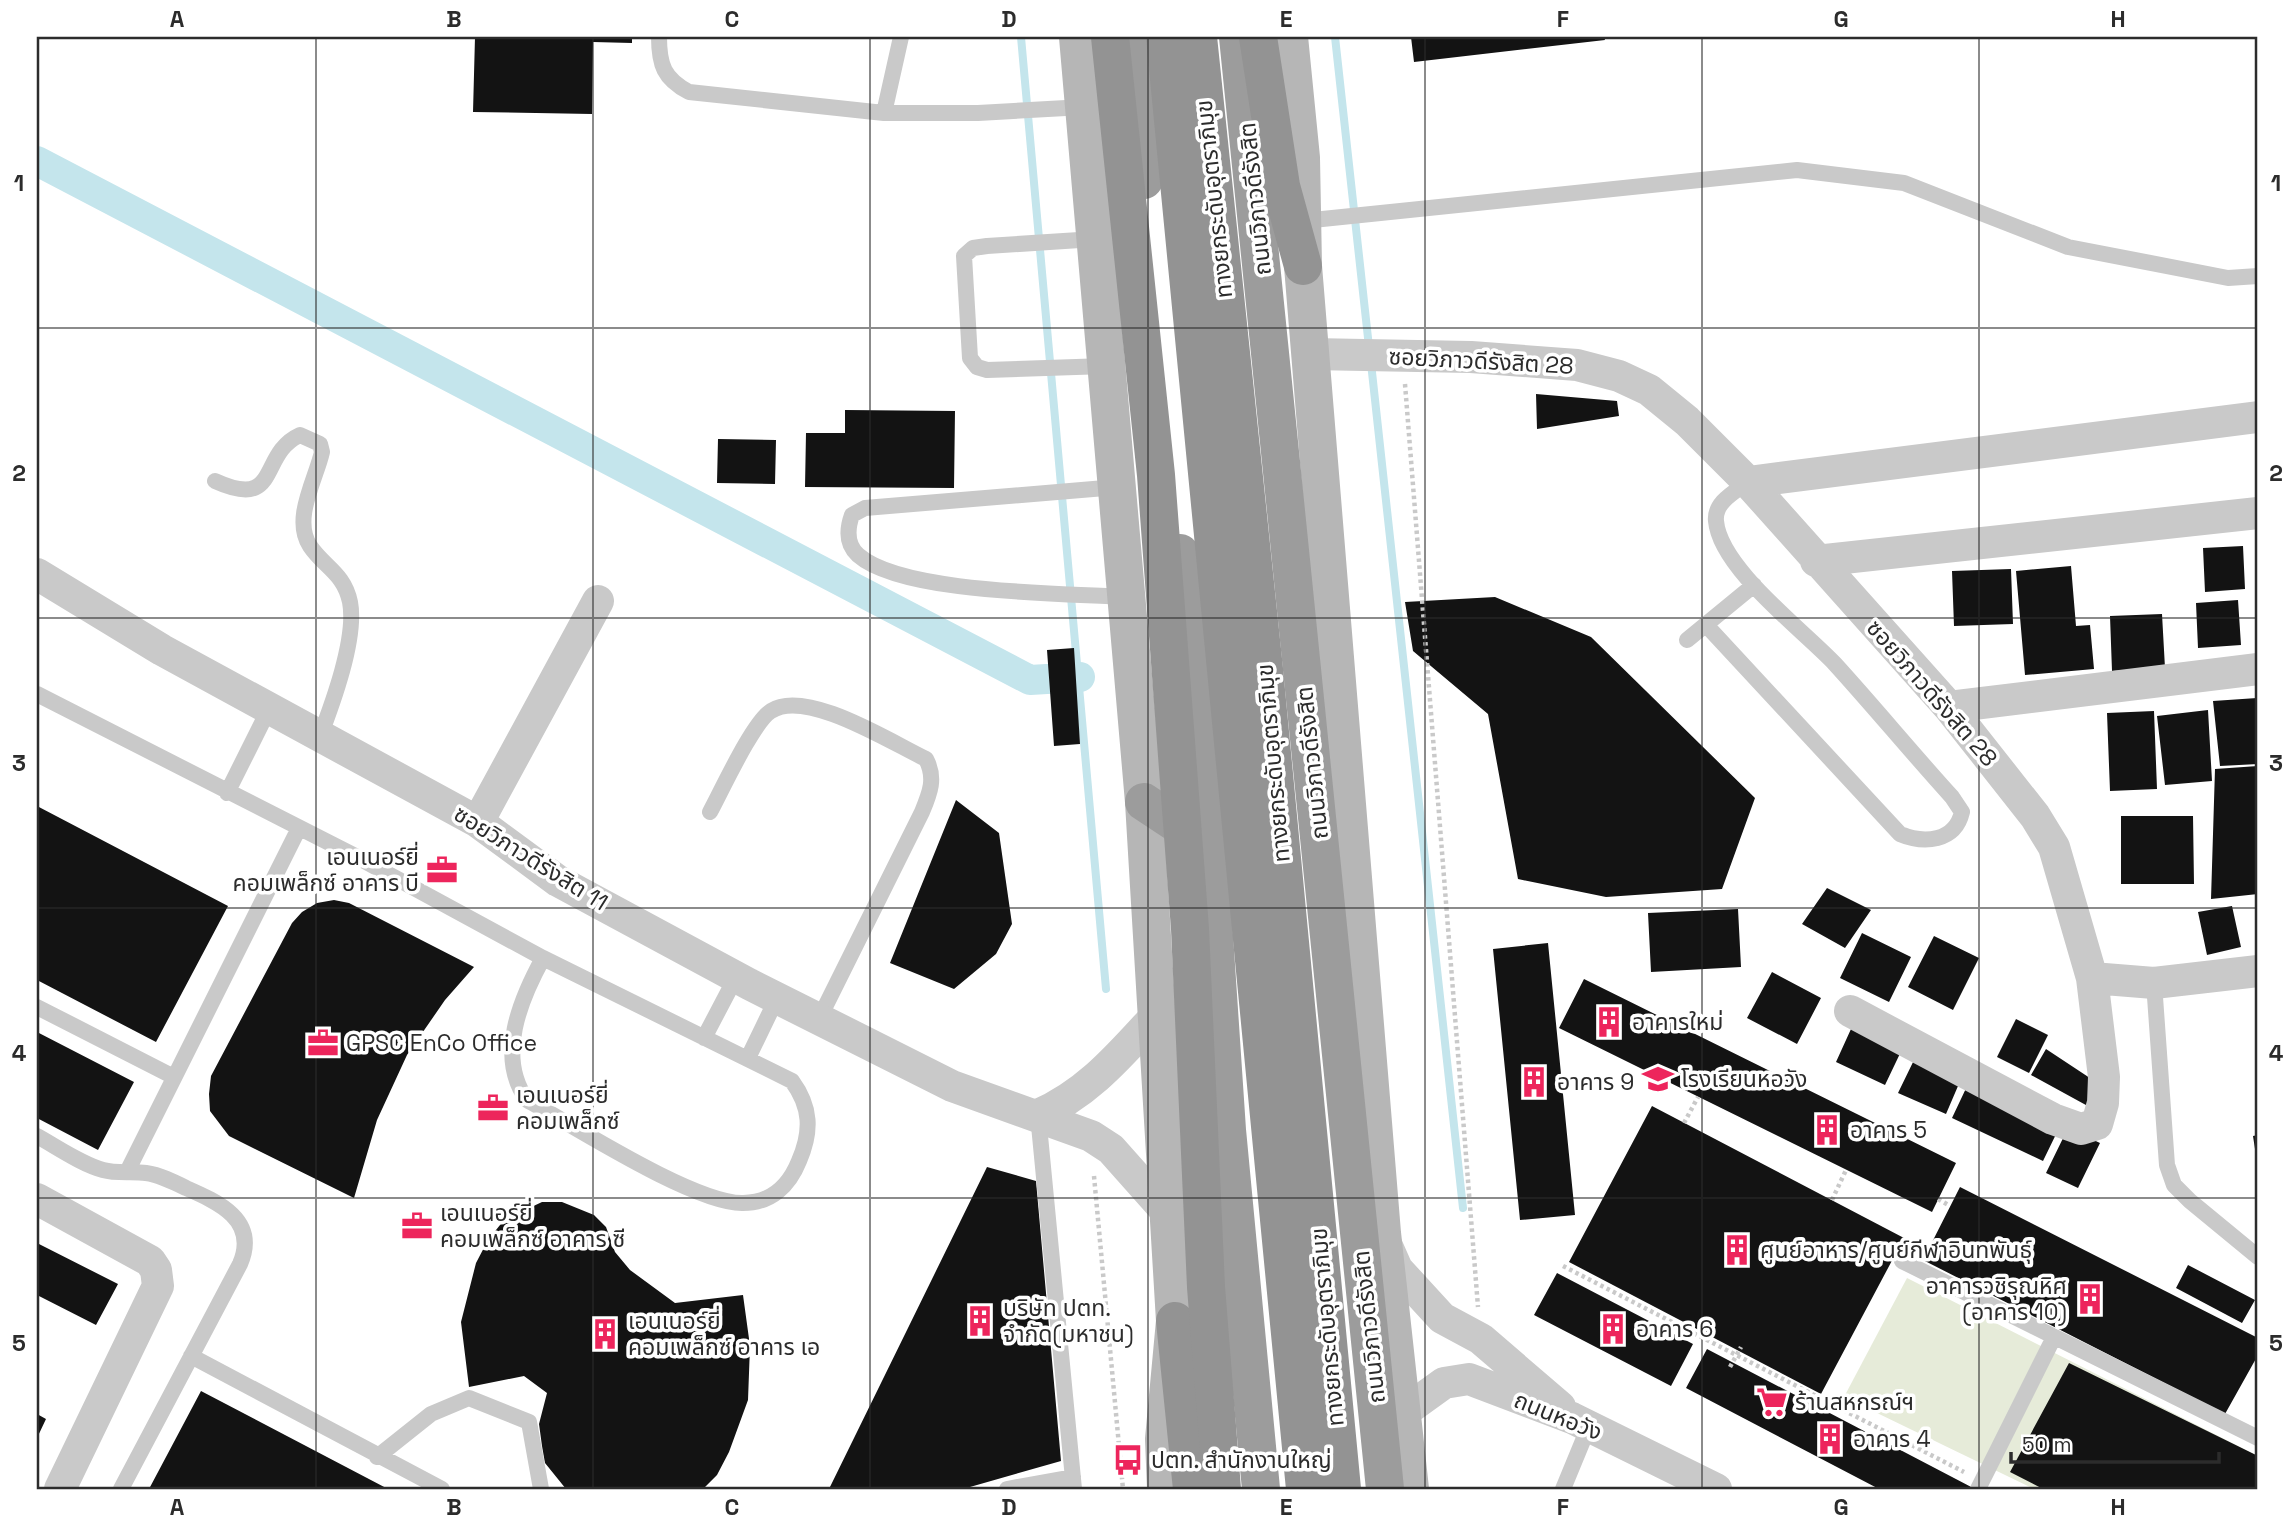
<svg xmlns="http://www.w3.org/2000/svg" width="2295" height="1526" font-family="'Space Grotesk','Noto Sans Thai',sans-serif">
  <rect width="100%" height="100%" fill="#fff"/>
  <!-- green -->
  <path fill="#e6ebd9" d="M1907 1278 2258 1456V1489H2034L1844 1397Z"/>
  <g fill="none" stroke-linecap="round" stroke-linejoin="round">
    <!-- stream -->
    <path stroke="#c4e5ec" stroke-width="8" d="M1021 37 1106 989
      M1335 37 1369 347
      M1371 363 1463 1208"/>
    <!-- canal -->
    <path stroke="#c4e5ec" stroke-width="30" d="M37 161 1030 680 1080 677"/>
  </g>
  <!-- building -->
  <path fill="#131313" d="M475 37H632V43L593 42 592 114 473 112Z
    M1411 37H1604L1605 40 1414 62Z
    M1536 394 1617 401 1619 416 1537 429Z
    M845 410 955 411 954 488 805 487 806 433H845Z
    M718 439 776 440 775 484 717 483Z
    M2243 546 2245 589 2205 592 2203 548Z
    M2071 566 2076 626 2090 625 2094 669 2025 675 2016 571Z
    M2011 569 2013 624 1954 626 1952 571Z
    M1495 597 1591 637 1755 798 1722 889 1606 897 1518 879 1488 714 1413 651 1405 602Z
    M2238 600 2241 645 2198 648 2196 603Z
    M2162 614 2165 668 2112 671 2110 616Z
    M1074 648 1080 744 1054 746 1047 650Z
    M2257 698 2258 764 2220 766 2213 701Z
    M2208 710 2212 781 2165 785 2157 716Z
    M2154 711 2157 789 2110 791 2107 713Z
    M2258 766V894L2211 899 2215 769Z
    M956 800 999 833 1012 924 996 954 954 989 890 963Z
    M37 806 228 906 156 1042 37 980Z
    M2121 816H2193L2194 884H2121Z
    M1827 888 1871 910 1845 948 1802 924Z
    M334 900 349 903 474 967 445 1000 407 1055 377 1120 354 1198 229 1136 210 1111 209 1094 211 1076 292 923 302 912 317 903Z
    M2232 906 2241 947 2207 955 2198 912Z
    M1738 909 1741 967 1651 972 1648 913Z
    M1862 933 1911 957 1889 1002 1840 978Z
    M1934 936 1979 958 1953 1010 1908 987Z
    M1548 943 1575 1215 1520 1220 1493 949Z
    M1772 972 1821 998 1797 1044 1747 1018Z
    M1584 979 1956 1163 1932 1212 1559 1028Z
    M1856 1018 1906 1041 1885 1085 1836 1062Z
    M2016 1019 2048 1035 2029 1073 1997 1057Z
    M37 1032 134 1082 98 1150 37 1118Z
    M2046 1049 2102 1086 2095 1110 2031 1075Z
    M1915 1058 1961 1079 1946 1114 1898 1093Z
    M1969 1082 2060 1126 2043 1161 1952 1118Z
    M1652 1106 1904 1238 1821 1394 1569 1262Z
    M2068 1128 2100 1143 2078 1188 2046 1173Z
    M2258 1135V1161L2257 1162 2253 1136Z
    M987 1167 1036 1181 1061 1461 963 1489H829Z
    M1960 1187 2258 1338V1355L2225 1414 1923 1260Z
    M542 1202H562L594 1215 606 1227 615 1252 630 1270 675 1303 743 1295 750 1346 748 1400 729 1452 717 1475 703 1489H566L545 1463 542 1446 539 1424 547 1393 524 1376 469 1387 461 1322 476 1263 488 1240 504 1220Z
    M37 1243 118 1284 96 1325 37 1295Z
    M2188 1265 2255 1300 2242 1323 2176 1288Z
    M1557 1273 1693 1344 1671 1386 1534 1315Z
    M1707 1349 1975 1489H1879L1686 1388Z
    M2069 1363 2258 1456V1489H2043L2010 1472Z
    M201 1391 388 1489H149Z
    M37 1414 46 1419 37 1438Z"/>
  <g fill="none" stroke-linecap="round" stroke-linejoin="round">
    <!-- path -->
    <path stroke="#c9c9c9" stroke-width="4.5" stroke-dasharray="3.5 3.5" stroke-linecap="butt" d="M1405 384 1478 1307
      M1684 1123 1698 1097
      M1094 1176 1123 1489
      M1938 1199 1950 1206
      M1832 1200 1846 1170
      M1563 1266 1964 1472"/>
    <!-- service -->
    <path stroke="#c9c9c9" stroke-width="16" d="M659 37C659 65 664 79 689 92L884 113H978L1084 107
      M884 113 901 37
      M1303 221 1797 170 1904 183 2068 247 2228 278 2258 276
      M1095 239 987 246 973 248 964 256 970 358 977 367 987 370 1106 366
      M215 481C281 511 258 454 300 435L320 444 322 452C316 479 292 519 310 546 324 567 344 573 350 602 357 638 332 705 319 739
      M1117 487 865 508 852 515C847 529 846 544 858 555 902 594 1065 593 1126 597
      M1707 626 1900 834C1924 844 1955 842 1962 812L1952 797C1912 753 1875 708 1835 664 1803 630 1720 568 1716 521 1714 502 1735 492 1748 482
      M1687 640 1754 585
      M37 694 357 857 543 958 792 1081C811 1107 812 1131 799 1161 789 1186 771 1203 743 1203 695 1204 574 1126 527 1100 496 1057 520 1000 543 958
      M227 793 269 709
      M710 812C722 790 753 722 771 711 806 688 892 743 926 759 936 778 930 793 922 812L819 1019
      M2154 983 2167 1165 2174 1185 2190 1201 2258 1257
      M37 1007 174 1077
      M704 1038 736 977
      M748 1058 777 998
      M1038 1115 1074 1489
      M37 1136C57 1147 81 1164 103 1170 117 1174 132 1171 146 1173 160 1175 174 1182 186 1188 218 1202 259 1220 240 1264L121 1489
      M127 1172 299 828
      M1902 1261 2258 1438
      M191 1356 442 1489
      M377 1457 431 1414 469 1398 529 1422 541 1489
      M1007 1489 1073 1477
      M1563 1489 1589 1426
      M1978 1489 2054 1337"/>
    <!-- minor -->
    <path stroke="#c9c9c9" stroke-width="32" d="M1311 354 1471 357 1577 365 1619 376 1649 390 1687 421 1748 482 1949 707 2035 816 2054 847 2092 978 2104 1077 2103 1103 2097 1124 2081 1129 2053 1119 1850 1011
      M1748 482 2258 417
      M1816 561 2258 513
      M37 574 162 650 478 822 558 881 749 984 952 1086 1091 1136 1111 1149 1167 1212
      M1949 707 2258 669
      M478 822 598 601
      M2092 978 2154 983 2258 971
      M1038 1115C1087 1094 1119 1056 1154 1018
      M37 1199 150 1261 156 1270 158 1286 60 1489
      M1386 1244 1397 1269 1442 1318 1481 1339 1560 1407
      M1401 1414 1444 1383 1469 1379 1572 1418 1716 1489"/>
    <!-- secondary -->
    <path stroke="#b6b6b6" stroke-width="38" d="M1078 37 1144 802 1175 1321 1164 1439 1166 1489
      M1289 37 1301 158 1303 266 1382 1233 1410 1489"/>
    <!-- trunk -->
    <path stroke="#9c9c9c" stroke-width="38" d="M1130 37 1144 180
      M1238 37 1385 1489
      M1180 553 1208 845 1227 1130 1261 1489
      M1144 802 1206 843"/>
    <!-- motorway -->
    <path stroke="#939393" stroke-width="38" d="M1165 37 1305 1489
      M1198 37 1264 669 1342 1489
      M1258 37 1281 186 1303 266
      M1175 1321 1192 1489"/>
    <!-- path-bridge -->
    <path stroke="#c9c9c9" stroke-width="4.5" stroke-dasharray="3.5 3.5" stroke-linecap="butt" d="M1730 1367 1741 1347"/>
    <!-- motorway-bridge -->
    <path stroke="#939393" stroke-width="38" d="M1110 37 1156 475 1190 929 1206 1287 1222 1489"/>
  </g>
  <!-- grid -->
  <path fill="none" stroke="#2c2c2c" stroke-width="2" stroke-opacity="0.55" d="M316 37V1489M593 37V1489M870 37V1489M1148 37V1489M1425 37V1489M1702 37V1489M1979 37V1489M37 328H2258M37 618H2258M37 908H2258M37 1198H2258"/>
  <!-- icons -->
  <defs>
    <symbol id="office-bare" viewBox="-9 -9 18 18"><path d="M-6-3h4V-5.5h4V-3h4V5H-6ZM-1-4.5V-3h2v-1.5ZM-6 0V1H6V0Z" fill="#ed255c" stroke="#fff" stroke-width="2.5" paint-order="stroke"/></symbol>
    <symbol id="building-bare" viewBox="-9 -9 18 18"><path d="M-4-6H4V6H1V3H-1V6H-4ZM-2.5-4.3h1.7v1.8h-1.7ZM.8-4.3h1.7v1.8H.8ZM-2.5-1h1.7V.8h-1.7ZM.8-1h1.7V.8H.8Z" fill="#ed255c" stroke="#fff" stroke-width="2.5" paint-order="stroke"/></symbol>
    <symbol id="school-bare" viewBox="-9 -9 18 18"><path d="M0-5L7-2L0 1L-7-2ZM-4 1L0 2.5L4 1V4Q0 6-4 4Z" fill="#ed255c" stroke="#fff" stroke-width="2.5" paint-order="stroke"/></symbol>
    <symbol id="supermarket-bare" viewBox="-9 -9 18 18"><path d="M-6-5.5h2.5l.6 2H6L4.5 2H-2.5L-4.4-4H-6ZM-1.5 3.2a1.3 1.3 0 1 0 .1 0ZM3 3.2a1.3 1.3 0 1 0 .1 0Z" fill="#ed255c" stroke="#fff" stroke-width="2.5" paint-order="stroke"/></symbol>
    <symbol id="bus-bare" viewBox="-9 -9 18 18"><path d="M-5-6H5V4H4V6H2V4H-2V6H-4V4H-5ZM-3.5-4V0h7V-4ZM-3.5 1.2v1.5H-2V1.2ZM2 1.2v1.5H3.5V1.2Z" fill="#ed255c" stroke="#fff" stroke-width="2.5" paint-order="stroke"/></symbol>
  </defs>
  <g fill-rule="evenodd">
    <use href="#office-bare" x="420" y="848" width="44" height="44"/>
    <use href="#building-bare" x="1587" y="1000" width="44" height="44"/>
    <use href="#office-bare" x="301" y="1021" width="44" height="44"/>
    <use href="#school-bare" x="1636" y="1057" width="44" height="44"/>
    <use href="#building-bare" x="1512" y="1060" width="44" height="44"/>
    <use href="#office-bare" x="471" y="1086" width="44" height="44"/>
    <use href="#building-bare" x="1805" y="1108" width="44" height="44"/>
    <use href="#office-bare" x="395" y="1204" width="44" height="44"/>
    <use href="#building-bare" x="1715" y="1228" width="44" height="44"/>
    <use href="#building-bare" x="2068" y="1277" width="44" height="44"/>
    <use href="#building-bare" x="958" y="1299" width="44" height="44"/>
    <use href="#building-bare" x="1591" y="1307" width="44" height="44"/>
    <use href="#building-bare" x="583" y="1312" width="44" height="44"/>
    <use href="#supermarket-bare" x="1750" y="1380" width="44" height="44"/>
    <use href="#building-bare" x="1808" y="1417" width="44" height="44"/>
    <use href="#bus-bare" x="1106" y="1438" width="44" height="44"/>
  </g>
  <g text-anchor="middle" stroke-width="7" stroke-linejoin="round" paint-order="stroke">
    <!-- street labels -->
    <g font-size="23" fill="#2c2c2c" stroke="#fff">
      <text transform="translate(1214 199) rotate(-96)" y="8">ทางยกระดับอุตราภิมุข</text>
      <text transform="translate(1255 199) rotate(-96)" y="8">ถนนวิภาวดีรังสิต</text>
      <text transform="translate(1481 361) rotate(3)" y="8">ซอยวิภาวดีรังสิต 28</text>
      <text transform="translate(1932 693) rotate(49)" y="8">ซอยวิภาวดีรังสิต 28</text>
      <text transform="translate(1273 763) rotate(-95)" y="8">ทางยกระดับอุตราภิมุข</text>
      <text transform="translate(1312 763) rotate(-96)" y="8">ถนนวิภาวดีรังสิต</text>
      <text transform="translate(531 858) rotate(32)" y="8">ซอยวิภาวดีรังสิต 11</text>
      <text transform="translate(1327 1327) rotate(-95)" y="8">ทางยกระดับอุตราภิมุข</text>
      <text transform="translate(1369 1327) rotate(-96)" y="8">ถนนวิภาวดีรังสิต</text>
      <text transform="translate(1558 1416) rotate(22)" y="8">ถนนหอวัง</text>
    </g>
    <!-- poi labels -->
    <g font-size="23" fill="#2c2c2c" stroke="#fff" text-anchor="start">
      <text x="419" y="865" text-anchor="end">เอนเนอร์ยี่<tspan x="419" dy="26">คอมเพล็กซ์ อาคาร บี</tspan></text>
      <text x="1632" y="1030">อาคารใหม่</text>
      <text x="346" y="1051">GPSC EnCo Office</text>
      <text x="1681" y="1087">โรงเรียนหอวัง</text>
      <text x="1557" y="1090">อาคาร 9</text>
      <text x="516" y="1103">เอนเนอร์ยี่<tspan x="516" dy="26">คอมเพล็กซ์</tspan></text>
      <text x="1850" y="1138">อาคาร 5</text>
      <text x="440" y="1221">เอนเนอร์ยี่<tspan x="440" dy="26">คอมเพล็กซ์ อาคาร ซี</tspan></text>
      <text x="1760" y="1258">ศูนย์อาหาร/ศูนย์กีฬาอินทพันธุ์</text>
      <text x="2067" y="1294" text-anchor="end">อาคารวชิรุณหิศ<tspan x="2067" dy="26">(อาคาร 10)</tspan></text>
      <text x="1003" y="1316">บริษัท ปตท.<tspan x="1003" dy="26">จำกัด(มหาชน)</tspan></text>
      <text x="628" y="1329">เอนเนอร์ยี่<tspan x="628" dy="26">คอมเพล็กซ์ อาคาร เอ</tspan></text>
      <text x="1636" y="1337">อาคาร 6</text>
      <text x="1795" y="1410">ร้านสหกรณ์ฯ</text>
      <text x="1853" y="1447">อาคาร 4</text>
      <text x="1151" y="1468">ปตท. สำนักงานใหญ่</text>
    </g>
  </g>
  <!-- border -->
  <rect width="2295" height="1526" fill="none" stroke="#ffffff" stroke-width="77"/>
  <!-- scale -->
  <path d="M2011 1452v10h208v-10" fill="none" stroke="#2c2c2c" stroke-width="3.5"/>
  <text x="2022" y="1452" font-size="21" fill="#2c2c2c" stroke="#ffffff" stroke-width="5" paint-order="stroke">50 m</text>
  <rect x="38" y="38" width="2218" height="1450" fill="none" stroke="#2c2c2c" stroke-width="2.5"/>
  <g font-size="23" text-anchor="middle" font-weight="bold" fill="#2c2c2c">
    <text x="177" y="27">A</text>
    <text x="454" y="27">B</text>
    <text x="732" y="27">C</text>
    <text x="1009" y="27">D</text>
    <text x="1286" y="27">E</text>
    <text x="1563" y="27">F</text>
    <text x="1841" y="27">G</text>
    <text x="2118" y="27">H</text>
    <text x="19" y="191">1</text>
    <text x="2276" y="191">1</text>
    <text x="19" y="481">2</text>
    <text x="2276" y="481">2</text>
    <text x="19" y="771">3</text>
    <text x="2276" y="771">3</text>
    <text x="19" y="1061">4</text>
    <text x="2276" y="1061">4</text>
    <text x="19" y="1351">5</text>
    <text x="2276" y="1351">5</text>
    <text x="177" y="1515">A</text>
    <text x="454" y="1515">B</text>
    <text x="732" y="1515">C</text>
    <text x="1009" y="1515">D</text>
    <text x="1286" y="1515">E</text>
    <text x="1563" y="1515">F</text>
    <text x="1841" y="1515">G</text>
    <text x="2118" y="1515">H</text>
  </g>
</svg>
